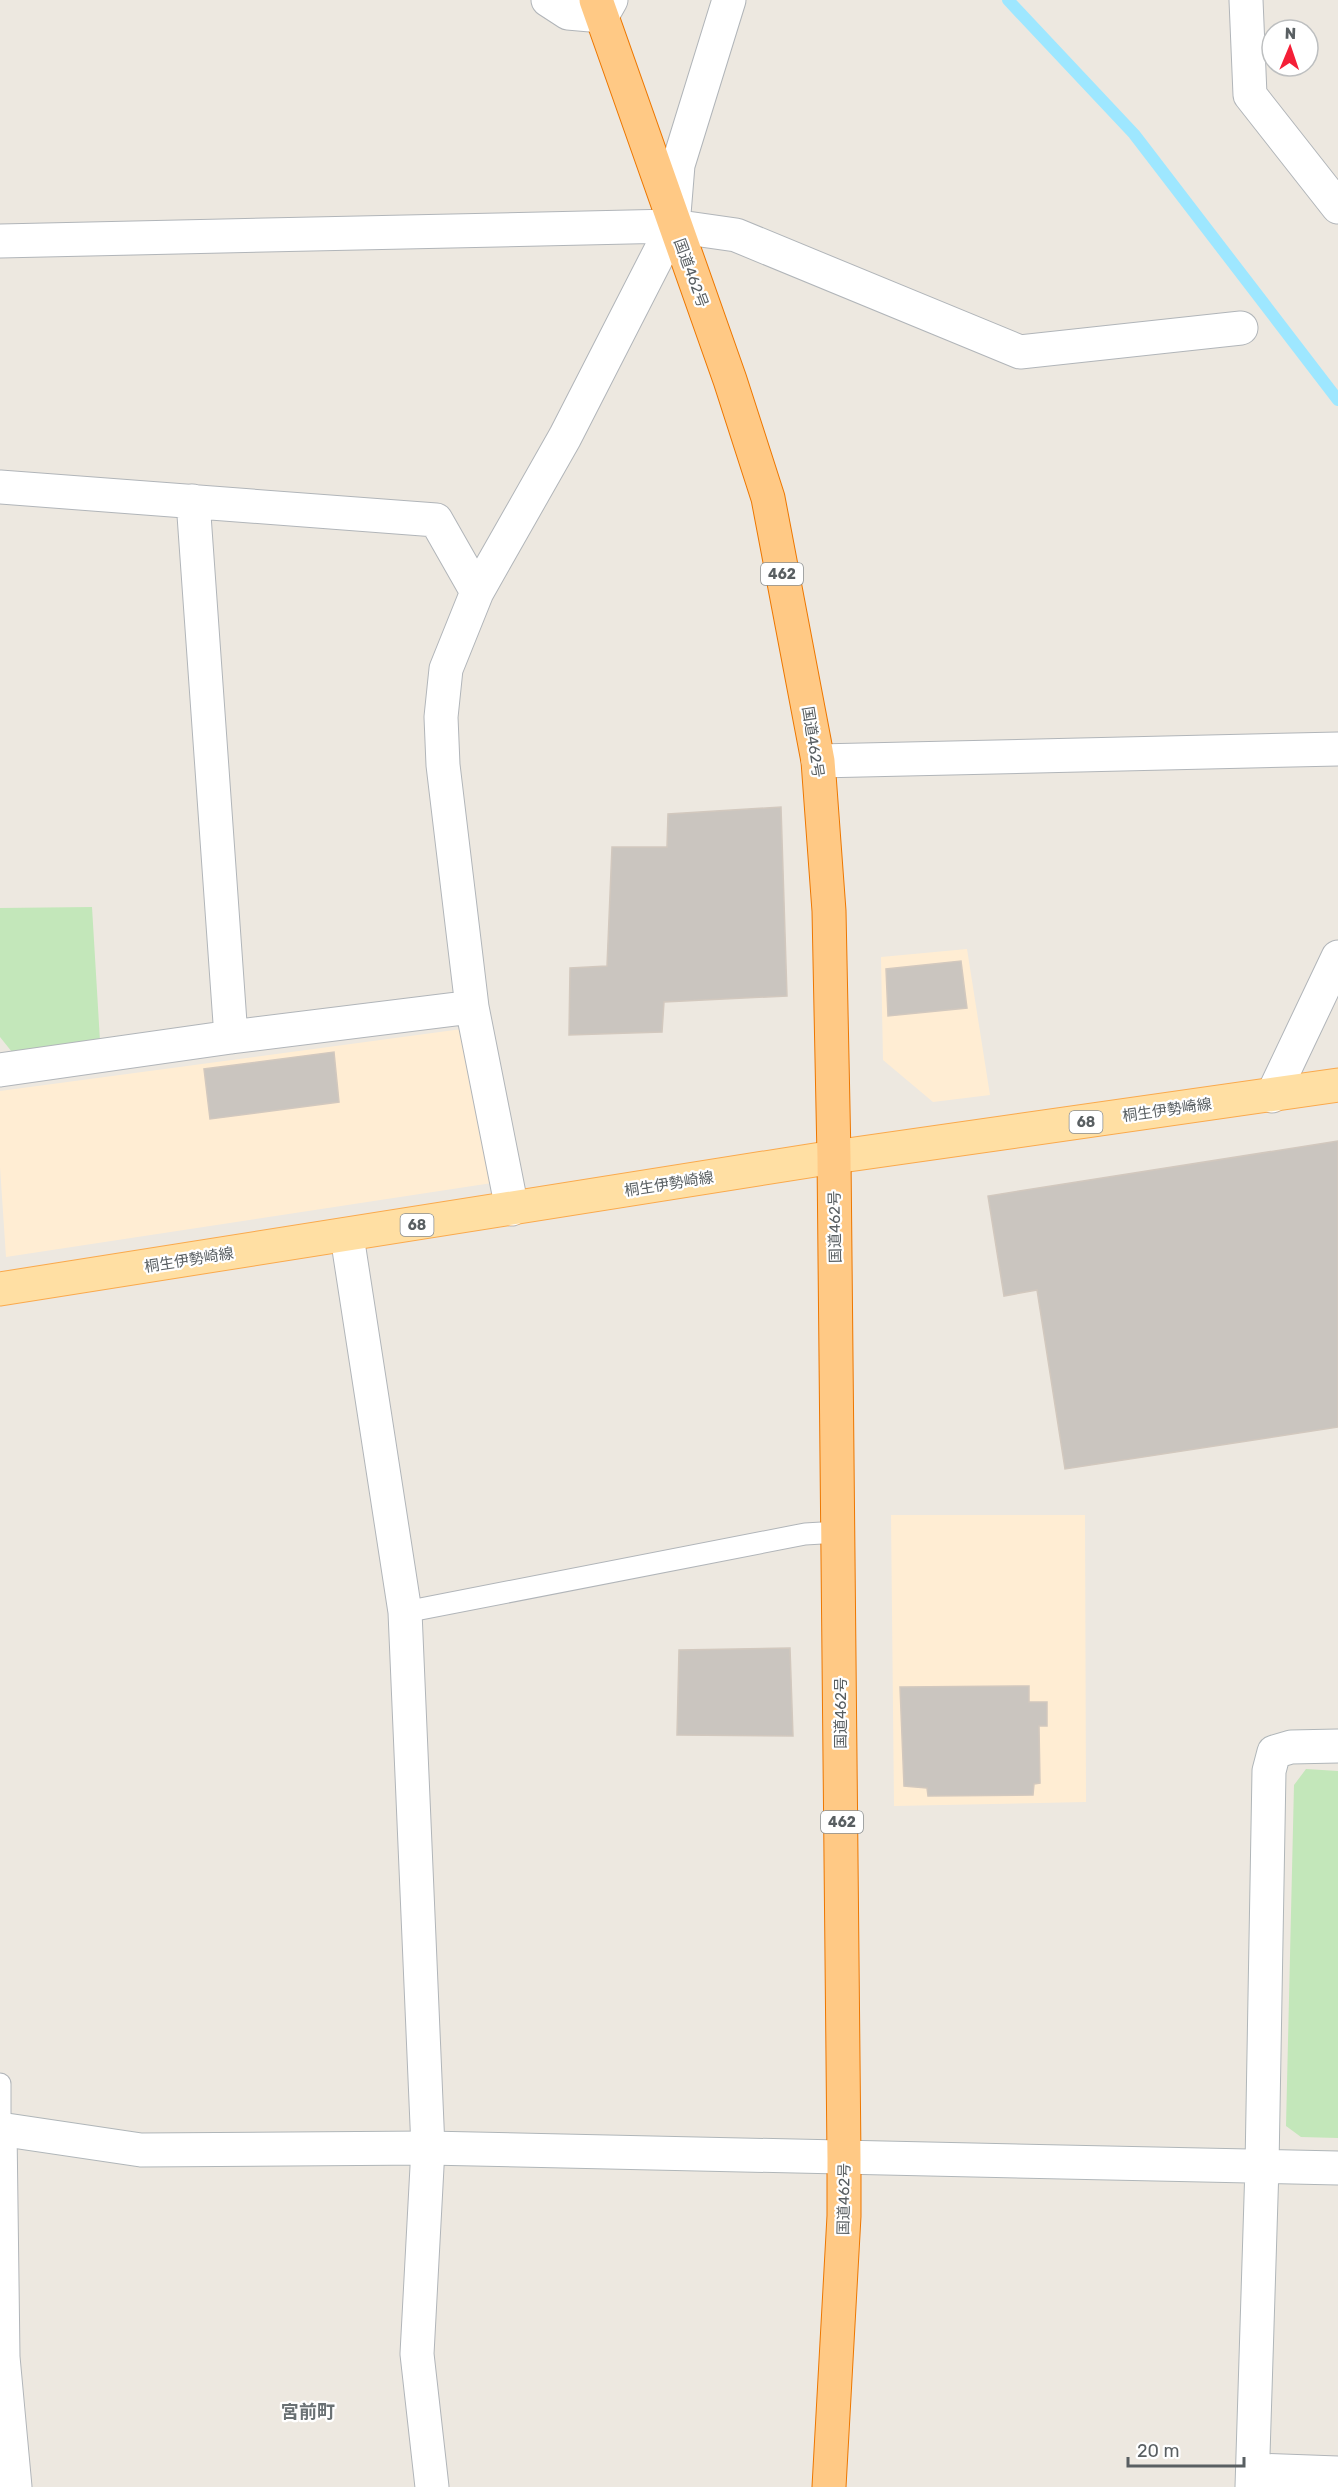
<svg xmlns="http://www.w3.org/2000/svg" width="1338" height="2487" font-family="Rubik,'Noto Sans JP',sans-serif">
  <rect width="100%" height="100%" fill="#ede8e0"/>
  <!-- commercial -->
  <path fill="#ffedd3" d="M967 949 990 1095 933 1102 883 1060 881 957Z
    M462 1029 492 1183 6 1257 0 1167V1091Z
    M891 1515H1085L1086 1802 894 1806Z"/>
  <!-- green -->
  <path fill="#c3e7ba" d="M92 907 100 1041 12 1052 0 1037V908Z
    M1306 1769 1338 1771V2138L1301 2137 1286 2126 1294 1785Z"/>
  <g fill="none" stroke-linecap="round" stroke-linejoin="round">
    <!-- stream -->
    <path stroke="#9ee7ff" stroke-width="12" d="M1008 0 1134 134 1338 400"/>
  </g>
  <!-- building -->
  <path fill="#cac5bf" stroke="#d2c8be" stroke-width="1.5" d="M781 807 787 996 664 1002 662 1032 569 1035 570 968 607 966 612 847H667L668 814Z
    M961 961 967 1008 888 1016 886 969Z
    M334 1052 339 1102 210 1119 204 1069Z
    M1338 1141V1427L1065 1469 1037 1290 1004 1296 988 1196Z
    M790 1648 793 1736 677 1735 679 1650Z
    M1029 1686V1702H1047V1726H1039L1040 1783 1034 1784 1033 1795 928 1796 927 1788 904 1786 900 1687Z"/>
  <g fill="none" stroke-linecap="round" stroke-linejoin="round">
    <defs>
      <path id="lane" d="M405 1612 805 1534 839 1532
        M0 2084V2129"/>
      <path id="street" d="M548 0 568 13 602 16 611 0
        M1246 0 1250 95 1338 207
        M0 241 673 226 736 235 1020 352 1241 328
        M0 487 436 520 477 592
        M193 501 231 1037
        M818 761 1338 749
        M0 1070 231 1037 472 1007
        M1272 1096 1338 957
        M512 1209 472 1007 443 765 441 717 446 669 477 592 565 437 673 226 678 165 729 0
        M347 1236 405 1612 428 2148 417 2354 432 2487
        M0 2129 3 2357 15 2487
        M1253 2470 1338 2473"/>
      <path id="secondary" d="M0 2129 141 2150 428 2148 1338 2168
        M1252 2487 1262 2166 1269 1771 1274 1752 1291 1747 1338 1746"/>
      <path id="primary" d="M0 1289 834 1157 1338 1085"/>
      <path id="highway" d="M596 0 730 380 768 498 818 761 829 911 834 1157 844 2158V2216L829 2487"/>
    </defs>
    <!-- lane casing -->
    <use href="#lane" stroke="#b1b5b9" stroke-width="23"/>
    <!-- street casing -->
    <use href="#street" stroke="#b1b5b9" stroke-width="35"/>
    <!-- secondary casing -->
    <use href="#secondary" stroke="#b0b6b9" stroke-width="35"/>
    <!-- primary casing -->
    <use href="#primary" stroke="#faa94c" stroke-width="35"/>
    <!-- highway casing -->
    <use href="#highway" stroke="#ed7700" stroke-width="35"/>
    <!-- lane -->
    <use href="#lane" stroke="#fff" stroke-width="21"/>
    <!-- street -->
    <use href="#street" stroke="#fff" stroke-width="33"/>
    <!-- secondary -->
    <use href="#secondary" stroke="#fff" stroke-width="33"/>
    <!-- primary -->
    <use href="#primary" stroke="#ffdfa3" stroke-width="33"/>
    <!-- highway -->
    <use href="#highway" stroke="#ffc985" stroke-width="33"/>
  </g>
  <g text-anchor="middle" stroke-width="4.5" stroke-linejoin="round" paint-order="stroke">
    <!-- shield labels -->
    <g fill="#fff" stroke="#8b8f91" stroke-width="1.5">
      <rect x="761" y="563" width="42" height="22" rx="4.5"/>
      <rect x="1069.5" y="1111" width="33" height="22" rx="4.5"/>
      <rect x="400.5" y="1214" width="33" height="22" rx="4.5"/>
      <rect x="821" y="1811" width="42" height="22" rx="4.5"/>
    </g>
    <g font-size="14" font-weight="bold" fill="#595f62">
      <text x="782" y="579">462</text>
      <text x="1086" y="1127">68</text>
      <text x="417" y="1230">68</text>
      <text x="842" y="1827">462</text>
    </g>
    <!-- street labels -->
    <g font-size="15" fill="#595f62" stroke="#fff">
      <text transform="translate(691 273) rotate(70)" y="5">国道462号</text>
      <text transform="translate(813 742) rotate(81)" y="5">国道462号</text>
      <text transform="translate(1167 1110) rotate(-8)" y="5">桐生伊勢崎線</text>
      <text transform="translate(669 1184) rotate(-9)" y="5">桐生伊勢崎線</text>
      <text transform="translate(835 1227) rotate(-91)" y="5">国道462号</text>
      <text transform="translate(189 1260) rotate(-9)" y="5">桐生伊勢崎線</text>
      <text transform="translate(841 1713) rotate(-90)" y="5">国道462号</text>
      <text transform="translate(844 2199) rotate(-89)" y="5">国道462号</text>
    </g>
    <!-- quarter labels -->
    <g font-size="18" font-weight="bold" fill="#6a7174" stroke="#fff">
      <text x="308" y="2418">宮前町</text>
    </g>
  </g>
  <!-- north arrow -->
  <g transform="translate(1290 48) rotate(2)"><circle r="28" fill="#ffffff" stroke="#bdbfc0" stroke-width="1.5"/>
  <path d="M0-4.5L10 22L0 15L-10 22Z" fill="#f41f37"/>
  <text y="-9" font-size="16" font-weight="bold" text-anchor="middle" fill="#595f62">N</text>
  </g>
  <!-- scale -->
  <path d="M1128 2457v9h116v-9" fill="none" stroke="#595f62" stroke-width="3"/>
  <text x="1137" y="2457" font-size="18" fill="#595f62" stroke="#ffffff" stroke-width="4.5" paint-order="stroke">20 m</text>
</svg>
